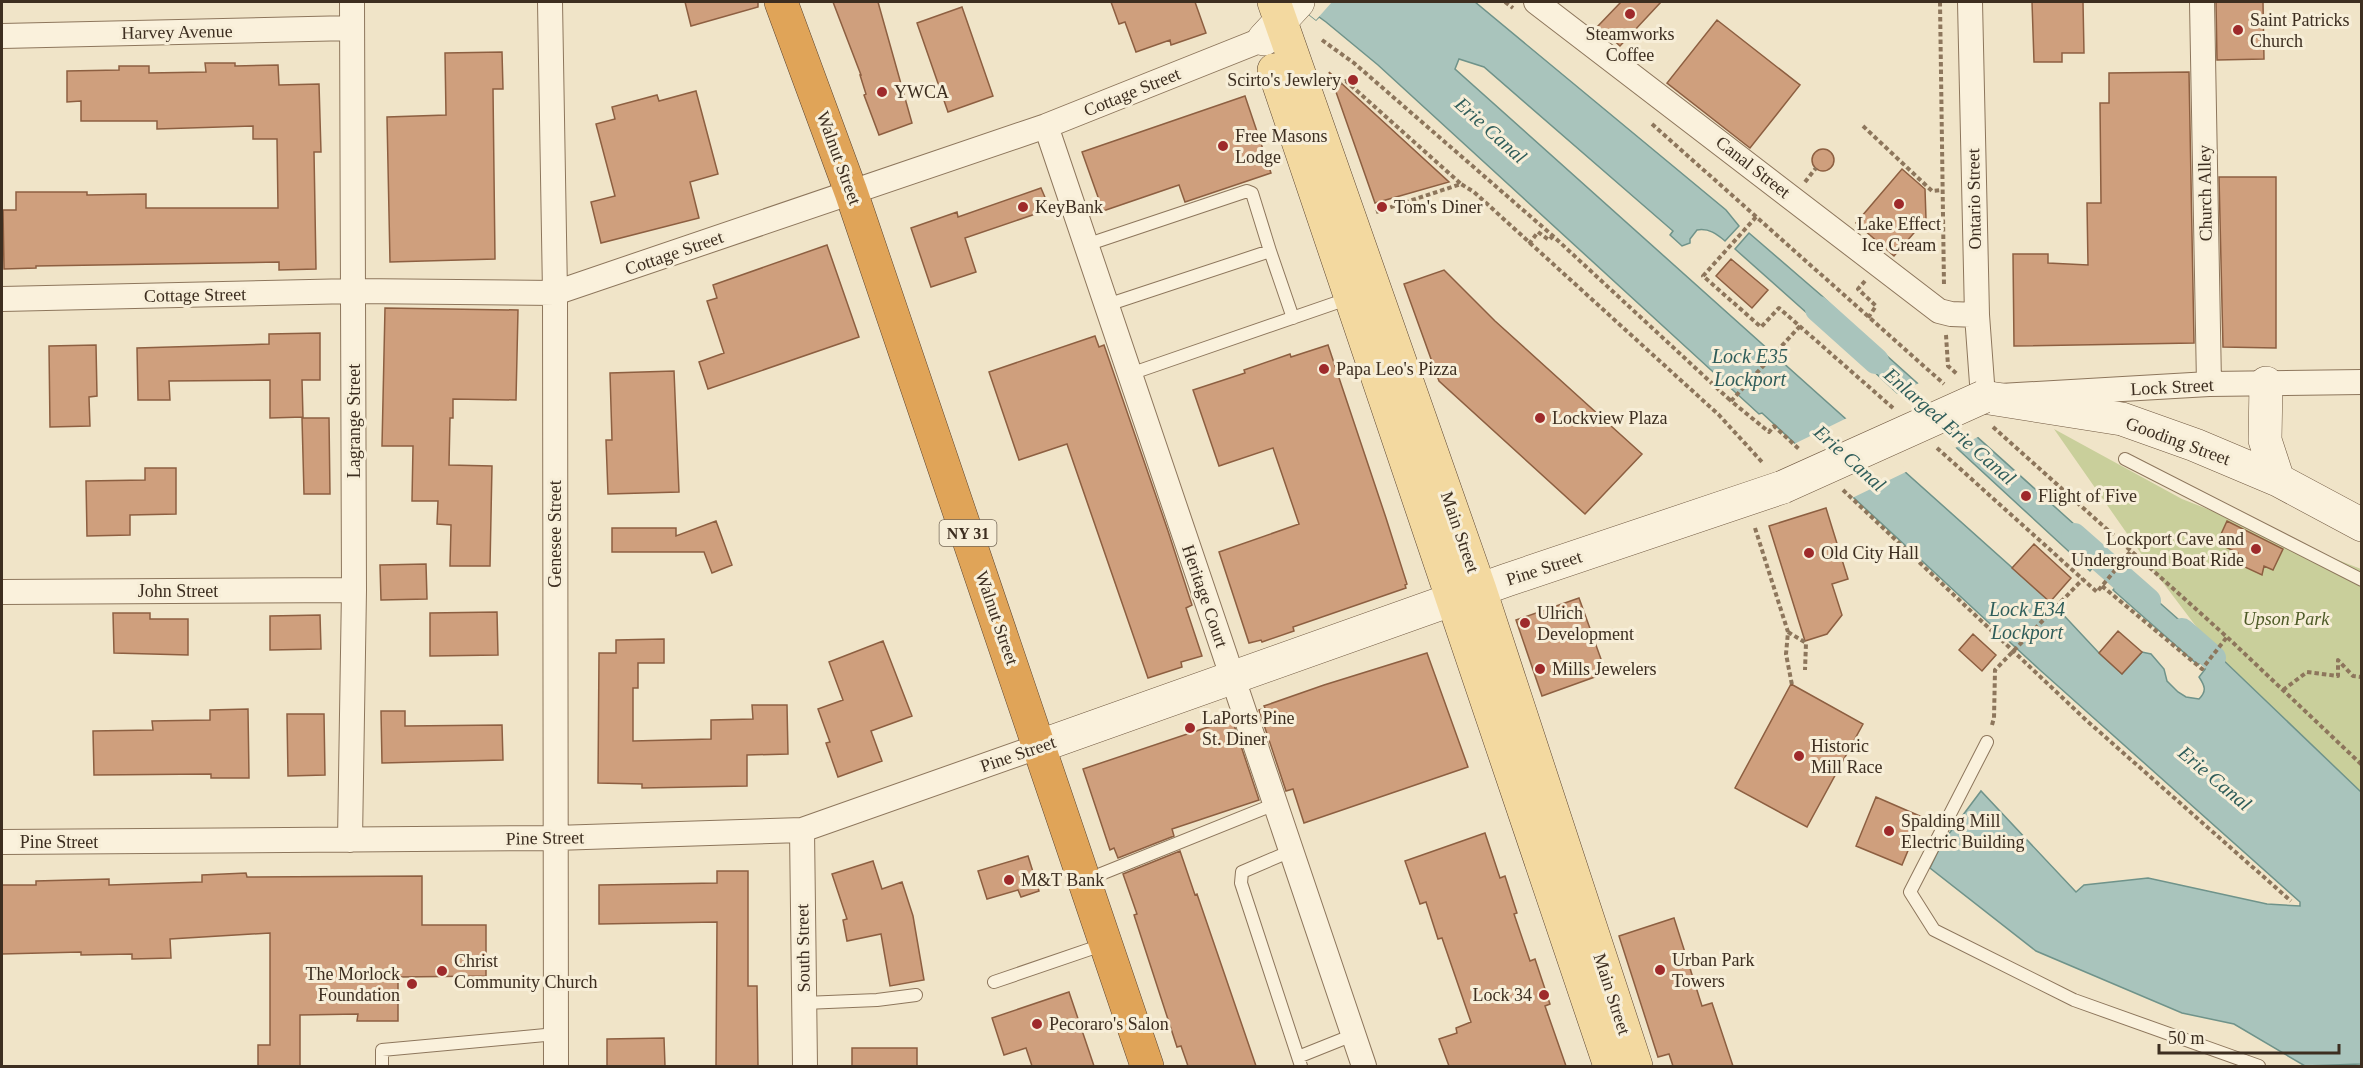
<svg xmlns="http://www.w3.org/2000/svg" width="2363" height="1068" font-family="'Times New Roman',serif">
  <rect width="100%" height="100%" fill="#f0e4c8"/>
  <!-- green -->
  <path fill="#c9cf9b" d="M2054 429 2182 499 2361 569V792L2217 654 2142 555Z"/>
  <!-- water -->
  <path fill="#a9c4bc" stroke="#6f938a" stroke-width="1.5" d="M1293 2H1475L1726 210 1739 226 1725 241C1717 234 1709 228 1697 230L1690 239V243L1682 246 1670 235 1673 231 1484 67 1459 59 1455 69 2056 607 2099 653 2122 674 2142 652 2151 654 2164 669 2167 681 2178 692 2186 697 2199 699C2207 691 2205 686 2199 677L2217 654 2361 792V1064L2305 1066 2234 1024 2182 1013 2036 951 1930 868 1942 843 1981 791 2076 892 2084 885 2148 878 2267 904 2300 906V902L2040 670 1762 413 1759 414 1378 65 1326 22 1319 17 1316 20Z
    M1749 233 1822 296 1850 323 1836 339 1735 249Z
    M1856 328 2105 552 2090 571 1844 344Z
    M2127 574 2212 649 2198 665 2113 590Z"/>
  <!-- pier -->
  <path fill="#f0e4c8" d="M1293 2H1332L1316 20Z
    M1921 382 1980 436 1955 448 1895 395Z
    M1849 417 1908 471 1850 499 1792 445Z"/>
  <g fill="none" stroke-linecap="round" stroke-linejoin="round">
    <!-- canal -->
    <path stroke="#a9c4bc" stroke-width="26" d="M1818 309 1876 361
      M2074 536 2148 601
      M2182 631 2213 658"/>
  </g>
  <!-- building -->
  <path fill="#cf9f7d" stroke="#8d5f41" stroke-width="1.5" d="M685 2H758V7L691 26Z
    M833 2H878L912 123 879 135 864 95 866 94 860 75H861Z
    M1111 2H1195L1206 33 1171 45 1170 40 1136 52 1125 22 1119 24Z
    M1621 2H1661L1620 46 1598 26Z
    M2032 2H2083L2084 53H2062V62H2034Z
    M2216 2H2263L2264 59 2217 60Z
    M962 7 993 96 948 112 917 23Z
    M1717 20 1800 85 1750 148 1667 83Z
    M502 52 503 89H493L495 259 390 262 387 117 446 115 445 53Z
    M205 63H235V66L278 65 279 85 319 84 321 152H314L316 269 279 270V262L36 266V268L4 269 3 210H16V192H87V195L146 194V208H278L277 139H253V126L157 129V121H81V101L67 102V71L119 70V66H149V73L206 72Z
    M1329 72 1449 182 1375 203Z
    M2189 72 2194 343 2014 346 2013 254H2048V263L2088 265 2087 203H2101L2100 103H2109V73Z
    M696 91 718 174 690 182 699 218 601 243 591 202 615 196 596 124 615 119 612 107 657 95 659 101Z
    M1245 96 1271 173 1185 202 1179 185 1103 211 1082 152Z
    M1812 160a11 11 0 1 1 22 0a11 11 0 1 1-22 0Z
    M1902 169 1925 189 1926 219 1894 256 1856 223Z
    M2219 177H2276V348L2223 347Z
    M1041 188 1050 209 965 238 976 272 931 287 911 228 957 212 958 217Z
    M827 245 859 337 708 389 699 362 724 353 707 301 717 298 713 285Z
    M1731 259 1768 290 1752 308 1716 276Z
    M1444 270 1495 321 1642 454 1585 514 1439 381 1404 284Z
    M385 308 518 310 516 400 453 399V418H450L449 465 492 466 490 566H450L451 525 437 524 438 501H412L413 446H382Z
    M320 333V380H302L303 417 270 418V380L169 381 170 400H138L137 348 269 344V334Z
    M1095 336 1099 347 1104 345 1168 531 1192 605 1186 608 1202 656 1181 662 1182 667 1148 678 1067 444 1019 460 989 372Z
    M96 345 97 396 89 397 90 426 50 427 49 346Z
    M1328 345 1386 518 1407 584 1405 585 1406 588 1293 627 1294 631 1262 642 1261 640 1249 643 1219 552 1299 524 1273 448 1219 466 1193 390 1245 373 1244 370 1290 354 1291 357Z
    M674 371 679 492 608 494 606 440H612L610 373Z
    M302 418H329L330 494H304Z
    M145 468H176V514L130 515V535L87 536 86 481 145 480Z
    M1826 508 1848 579 1832 584 1842 615 1827 634 1805 641 1769 526Z
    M716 521 732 565 712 573 704 552H612V528H676V536Z
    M2227 521 2283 549 2273 570 2264 566 2262 575 2234 562 2238 553 2217 543Z
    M2034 544 2071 578 2050 602 2012 568Z
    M426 564 427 599 381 600 380 565Z
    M1579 598 1606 673 1542 696 1516 620Z
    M497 612 498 655 430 656V613Z
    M113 613H150V619H188V655L114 653Z
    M320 615 321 649 270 650V616Z
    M2118 631 2142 652 2122 674 2099 653Z
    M1973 634 1996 655 1982 671 1959 650Z
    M664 639V663H638V688H633V741L711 739V720L753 719 752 705H787L788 754 747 755V786L642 788V784L598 783 599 653H616V640Z
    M883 641 912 716 871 731 882 761 838 777 826 743 830 742 818 709 843 700 829 662Z
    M1427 653 1468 767 1304 823 1293 789 1286 791 1259 710 1265 708 1264 706 1324 685Z
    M1791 684 1863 724 1807 827 1735 788Z
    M248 709 249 778H211V774L94 775 93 731 153 730 152 721 210 720V710Z
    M381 711H405V726L502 725 503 760 382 763Z
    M287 714H324L325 775 288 776Z
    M1232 719 1259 800 1172 829 1174 836 1118 858 1114 848 1110 850 1083 769Z
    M1876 797 1922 817 1902 865 1856 846Z
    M1485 833 1500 878 1505 876 1517 913 1514 914 1530 961 1535 959 1550 1004 1545 1006 1566 1066H1449L1439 1039 1457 1033 1456 1028 1471 1022 1442 938 1438 939 1426 902 1420 904 1405 861Z
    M1180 851 1195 895 1197 894 1256 1066H1188L1181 1046 1177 1047 1134 915 1137 914 1123 874Z
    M1028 856 1039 891 1021 897 1018 890 987 899 978 871Z
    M873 861 882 889 902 882 913 916 924 980 890 986 881 934 847 941 843 920 847 919 832 874Z
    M717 871H748V986H757L758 1066H716L717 922 599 924V885L717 883Z
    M246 873 247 877 422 876V925H486V976L398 977V1021H357L358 1014 300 1015V1066H258V1045H270V933L170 939 171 958 132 959V954L81 955V952L2 954V885H36V881L109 879V885L202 882V875Z
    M1674 918 1702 1006 1712 1003 1733 1066H1673L1669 1054 1658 1057 1619 936Z
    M1069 992 1094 1066H1032L1026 1048 1004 1055 992 1018Z
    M664 1038 665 1066H607V1039Z
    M852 1048H917V1066H852Z"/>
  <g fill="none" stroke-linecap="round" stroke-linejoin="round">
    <defs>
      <path id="lane" d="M1086 245 1247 191 1252 193 1270 251
        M1107 305 1270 251 1293 318
        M1130 374 1350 298
        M2125 459 2362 580
        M1987 742 1910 892 1934 930 2074 1000 2259 1066
        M1291 851 1242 872 1241 883 1301 1066
        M1086 880 1275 804
        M994 982 1105 944
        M804 1003 877 1000 916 995
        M1298 1057 1353 1035
        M382 1066V1050L556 1034"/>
      <path id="street" d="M550 2 555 293 556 1066
        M1536 2 1939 311 1951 314 1977 315
        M1970 2 1977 315 1983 397 2209 384 2362 382
        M2202 2 2209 384
        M2 36 352 28
        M1046 126 1364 1066
        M2 299 354 291 555 293 1046 126 1264 39
        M2 592 354 590
        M802 830 805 1066
        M350 840 354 590 352 2
        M2 842 555 838 802 830 1040 746"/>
      <path id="secondary" d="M1264 39 1298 2
        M2266 383 2265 440 2278 480
        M1983 397 2122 419 2195 445 2278 480 2362 525
        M1040 746 1507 580 1783 487"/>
      <path id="primary" d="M1274 2 1480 590 1636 1066
        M1274 70 1610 1066"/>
      <path id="highway" d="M781 2 851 192 1147 1066"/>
    </defs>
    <!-- lane casing -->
    <use href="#lane" stroke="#8d765c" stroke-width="14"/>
    <!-- street casing -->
    <use href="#street" stroke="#8d765c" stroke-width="26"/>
    <!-- secondary casing -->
    <use href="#secondary" stroke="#6f573f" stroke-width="34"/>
    <!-- primary casing -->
    <use href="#primary" stroke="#5b4430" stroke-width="34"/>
    <!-- highway casing -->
    <use href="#highway" stroke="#5b4430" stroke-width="34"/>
    <!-- path -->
    <path stroke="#8d765c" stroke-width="4" stroke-dasharray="4.5 3" stroke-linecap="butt" d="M1505 2 1513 8
      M1940 2 1944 286
      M1322 40 1354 63 1553 236 1731 401
      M1331 87 1346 81 1461 184
      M1652 124 1944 384
      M1863 126 1932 191 1942 190
      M1805 182 1816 168
      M1376 212 1461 184 1474 192 1719 415 1762 462 1761 463
      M1756 217 1703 276 1761 327 1779 308 1893 408
      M1529 244 1538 232 1549 240 1553 236
      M1865 281 1858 289 1876 306 1868 318
      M1800 326 1731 401 1769 432 1774 426 1800 450
      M1946 335 1948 366 1957 374
      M1993 427 2227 637 2362 765
      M1937 448 2097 592 2130 552
      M1843 490 2086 720 2291 901
      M1755 528 1788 632 1786 654 1792 685
      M2102 586 2202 669 2227 637
      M1788 632 1806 643 1805 670
      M2283 690 2307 672 2338 676V660L2353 676 2362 677
      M1992 725 1994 718 1995 670 2083 579"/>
    <!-- lane -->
    <use href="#lane" stroke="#faf1dc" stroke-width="12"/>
    <!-- street -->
    <use href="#street" stroke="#faf1dc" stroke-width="24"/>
    <!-- secondary -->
    <use href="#secondary" stroke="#faf1dc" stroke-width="33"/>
    <!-- primary -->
    <use href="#primary" stroke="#f3d9a0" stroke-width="33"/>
    <!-- highway -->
    <use href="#highway" stroke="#e0a458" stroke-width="33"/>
    <defs>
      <path id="secondary-bridge" d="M1783 487 1983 397"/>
    </defs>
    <!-- secondary-bridge casing -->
    <use href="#secondary-bridge" stroke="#6f573f" stroke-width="34" stroke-linecap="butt"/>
    <!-- secondary-bridge -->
    <use href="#secondary-bridge" stroke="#faf1dc" stroke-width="33"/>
  </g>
  <!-- markers -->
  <g fill="#9e2a2b" stroke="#f7eed8" stroke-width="2">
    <circle cx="1630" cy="14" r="6"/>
    <circle cx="2238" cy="30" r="6"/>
    <circle cx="1353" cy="80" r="6"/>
    <circle cx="882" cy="92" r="6"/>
    <circle cx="1223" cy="146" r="6"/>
    <circle cx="1899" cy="204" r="6"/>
    <circle cx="1023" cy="207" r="6"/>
    <circle cx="1382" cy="207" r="6"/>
    <circle cx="1324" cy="369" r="6"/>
    <circle cx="1540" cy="418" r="6"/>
    <circle cx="2026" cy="496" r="6"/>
    <circle cx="2256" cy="549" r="6"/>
    <circle cx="1809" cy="553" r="6"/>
    <circle cx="1525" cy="623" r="6"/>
    <circle cx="1540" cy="669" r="6"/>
    <circle cx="1190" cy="728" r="6"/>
    <circle cx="1799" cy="756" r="6"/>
    <circle cx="1889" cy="831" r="6"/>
    <circle cx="1009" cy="880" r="6"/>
    <circle cx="1660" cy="970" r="6"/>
    <circle cx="442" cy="971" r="6"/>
    <circle cx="412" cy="984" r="6"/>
    <circle cx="1544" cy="995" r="6"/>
    <circle cx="1037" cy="1024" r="6"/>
  </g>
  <g text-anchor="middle" stroke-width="6" stroke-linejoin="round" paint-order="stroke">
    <!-- shield labels -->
    <rect fill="#f7eed8" stroke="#756857" stroke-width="1.5" x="939.5" y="520" width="57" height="26" rx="4.5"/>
    <g font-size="16" font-weight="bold" fill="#3d2e20">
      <text x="968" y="539">NY 31</text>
    </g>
    <!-- poi labels -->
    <g font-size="18" fill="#3d2e20" stroke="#f7eed8" text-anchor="start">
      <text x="2250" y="26">Saint Patricks<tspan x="2250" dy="21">Church</tspan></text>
      <text x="1630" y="40" text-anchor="middle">Steamworks<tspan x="1630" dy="21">Coffee</tspan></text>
      <text x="1341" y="86" text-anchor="end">Scirto's Jewlery</text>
      <text x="894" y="98">YWCA</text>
      <text x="1235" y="142">Free Masons<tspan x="1235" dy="21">Lodge</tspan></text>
      <text x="1035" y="213">KeyBank</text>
      <text x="1394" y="213">Tom's Diner</text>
      <text x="1899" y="230" text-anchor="middle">Lake Effect<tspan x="1899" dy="21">Ice Cream</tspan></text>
      <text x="1336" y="375">Papa Leo's Pizza</text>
      <text x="1552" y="424">Lockview Plaza</text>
      <text x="2038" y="502">Flight of Five</text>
      <text x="2244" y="545" text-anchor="end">Lockport Cave and<tspan x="2244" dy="21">Underground Boat Ride</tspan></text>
      <text x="1821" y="559">Old City Hall</text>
      <text x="1537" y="619">Ulrich<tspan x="1537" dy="21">Development</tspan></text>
      <text x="1552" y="675">Mills Jewelers</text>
      <text x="1202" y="724">LaPorts Pine<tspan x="1202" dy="21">St. Diner</tspan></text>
      <text x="1811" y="752">Historic<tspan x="1811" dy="21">Mill Race</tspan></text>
      <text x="1901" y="827">Spalding Mill<tspan x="1901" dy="21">Electric Building</tspan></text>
      <text x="1021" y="886">M&amp;T Bank</text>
      <text x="1672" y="966">Urban Park<tspan x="1672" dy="21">Towers</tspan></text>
      <text x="454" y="967">Christ<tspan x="454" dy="21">Community Church</tspan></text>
      <text x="400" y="980" text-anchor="end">The Morlock<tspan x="400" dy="21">Foundation</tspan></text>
      <text x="1532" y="1001" text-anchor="end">Lock 34</text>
      <text x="1049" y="1030">Pecoraro's Salon</text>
    </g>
    <!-- street labels -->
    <g font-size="18" fill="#3d2e20" stroke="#f7eed8">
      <text transform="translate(177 32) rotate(-1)" y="6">Harvey Avenue</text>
      <text transform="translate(1132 92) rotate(-22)" y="6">Cottage Street</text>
      <text transform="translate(839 158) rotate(70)" y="6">Walnut Street</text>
      <text transform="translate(1753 167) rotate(38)" y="6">Canal Street</text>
      <text transform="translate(2205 193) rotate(-91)" y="6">Church Alley</text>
      <text transform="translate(1974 199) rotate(-91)" y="6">Ontario Street</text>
      <text transform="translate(674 253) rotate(-19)" y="6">Cottage Street</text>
      <text transform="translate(195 295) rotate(-1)" y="6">Cottage Street</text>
      <text transform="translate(2172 387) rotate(-3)" y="6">Lock Street</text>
      <text transform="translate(354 421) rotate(-90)" y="6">Lagrange Street</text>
      <text transform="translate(2178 441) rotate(20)" y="6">Gooding Street</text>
      <text transform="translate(1460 532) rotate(71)" y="6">Main Street</text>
      <text transform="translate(555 534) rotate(-90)" y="6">Genesee Street</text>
      <text transform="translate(1544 568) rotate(-18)" y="6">Pine Street</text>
      <text x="178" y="597">John Street</text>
      <text transform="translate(1205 596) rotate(71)" y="6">Heritage Court</text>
      <text transform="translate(997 618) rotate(71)" y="6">Walnut Street</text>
      <text transform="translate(1018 754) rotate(-19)" y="6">Pine Street</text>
      <text transform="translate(545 838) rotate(-1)" y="6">Pine Street</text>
      <text x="59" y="848">Pine Street</text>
      <text transform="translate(803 948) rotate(-91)" y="6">South Street</text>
      <text transform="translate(1612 994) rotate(72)" y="6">Main Street</text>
    </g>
    <!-- park labels -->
    <g font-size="18" font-style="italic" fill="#4d5a26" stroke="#f7eed8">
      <text x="2286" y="625">Upson Park</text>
    </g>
    <!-- water labels -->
    <g font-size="20" font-style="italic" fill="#2f5d5a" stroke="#f7eed8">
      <text transform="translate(1491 130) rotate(42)" y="7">Erie Canal</text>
      <text x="1750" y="363">Lock E35<tspan x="1750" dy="23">Lockport</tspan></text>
      <text transform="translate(1950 426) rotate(41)" y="7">Enlarged Erie Canal</text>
      <text transform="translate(1850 458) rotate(42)" y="7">Erie Canal</text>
      <text x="2027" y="616">Lock E34<tspan x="2027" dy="23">Lockport</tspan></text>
      <text transform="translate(2215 778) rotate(40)" y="7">Erie Canal</text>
    </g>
  </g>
  <!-- border -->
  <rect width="2363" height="1068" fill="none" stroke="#3d2e20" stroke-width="6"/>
  <!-- scale -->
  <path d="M2159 1044v9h180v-9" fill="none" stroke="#3d2e20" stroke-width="3"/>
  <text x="2168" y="1044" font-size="18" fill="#3d2e20" stroke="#f7eed8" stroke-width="4.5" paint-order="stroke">50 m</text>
</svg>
